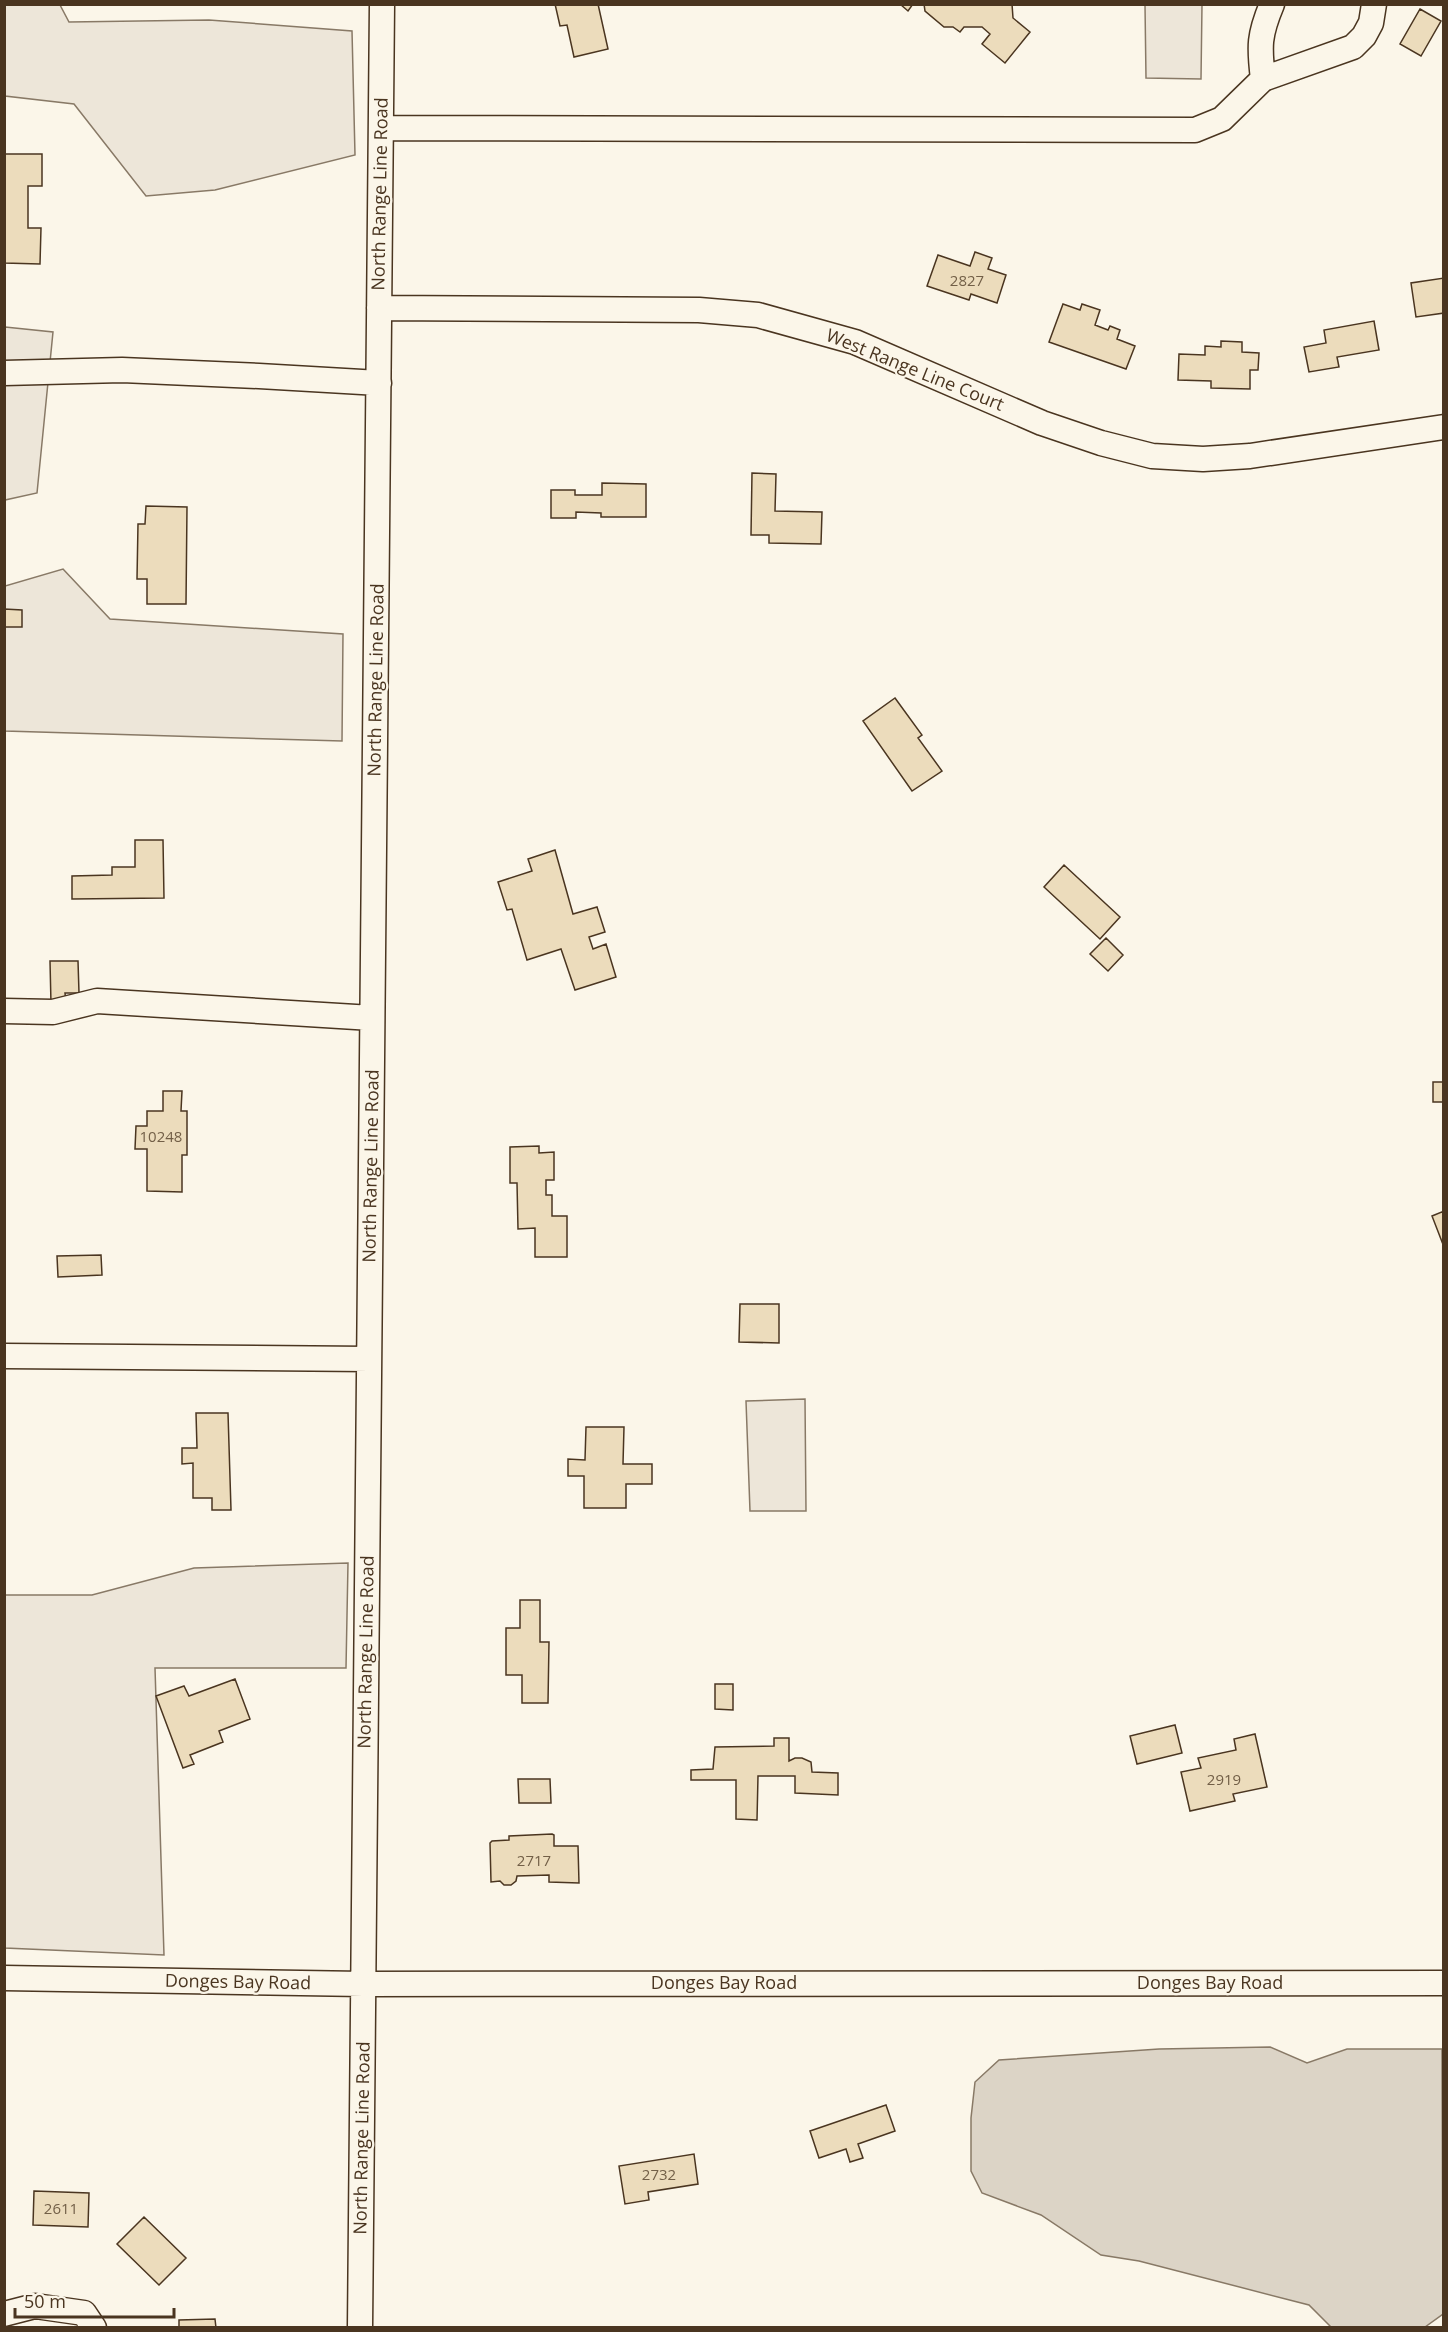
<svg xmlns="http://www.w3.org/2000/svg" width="1448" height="2332" font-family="'Open Sans',sans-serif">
  <rect width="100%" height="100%" fill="#fbf6e9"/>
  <!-- green -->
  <path fill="#ede6d9" stroke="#887966" stroke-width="1.5" d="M5 4 60 5 69 22 209 20 352 31 355 155 215 190 146 196 74 104 5 96Z
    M1145 5H1202L1201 79 1146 78Z
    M5 327 53 332 37 493 5 500Z
    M63 569 110 619 343 634 342 741 5 731V586Z
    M805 1399 806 1511H750L746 1401Z
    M348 1563 346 1668H155L164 1955 5 1948V1595H92L194 1568Z"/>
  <!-- water -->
  <path fill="#dcd4c6" stroke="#887966" stroke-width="1.5" d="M1270 2047 1307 2063 1347 2049H1442L1443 2314 1425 2327H1331L1309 2305 1139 2261 1101 2255 1041 2215 982 2193 971 2171V2118L975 2082 999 2060 1159 2049Z"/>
  <!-- building -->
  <path fill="#ecdcbc" stroke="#4a3520" stroke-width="1.5" d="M555 4H598L608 49 574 57 567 25 560 26Z
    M900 4H913L908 11Z
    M924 4H1012L1013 18 1030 32 1005 63 982 44 990 34 982 27H964L960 32 953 27H944L925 11Z
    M1420 9 1441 21 1421 56 1400 44Z
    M4 154H42V186H28V228H41L40 264 4 263Z
    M975 252 992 258 988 269 1006 275 997 303 971 294 969 300 927 286 938 255 970 266Z
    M1444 278V313L1416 317 1411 283Z
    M1063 304 1080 310 1082 304 1100 310 1095 325 1108 330 1110 326 1120 330 1117 339 1135 346 1126 369 1049 342Z
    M1374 321 1379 350 1337 357 1339 367 1309 372 1304 347 1326 343 1324 330Z
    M1221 341 1242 342V352L1259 353 1258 370H1250V389L1211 388V381L1178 380 1179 354 1205 355V346L1221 347Z
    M752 473 776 474 775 511 822 512 821 544 769 543V535H751Z
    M602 483 646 484V517H601V513L576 512V518H551V490H575V495H602Z
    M146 506 187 507 186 604H147V579H137L138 524H145Z
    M4 609 22 610V627H4Z
    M895 698 922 735 918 738 942 771 912 791 863 721Z
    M135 840H163L164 898 72 899V876L112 875V867H135Z
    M555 850 573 914 597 907 605 932 589 937 593 949 606 944 616 977 575 990 561 949 527 960 512 909 507 910 498 882 532 871 528 859Z
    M1064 865 1120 917 1100 939 1044 887Z
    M1106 938 1123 955 1108 971 1090 954Z
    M50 961H78L79 993H65L66 1003 51 1004Z
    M1433 1082H1444V1120L1443 1102H1433Z
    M163 1091H182L181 1111H187V1155H182V1192L147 1191V1149H135L136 1126H147V1111H163Z
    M539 1146V1153L554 1152V1180H546V1195H552V1216H567V1257H535V1228L518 1229 517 1183H510V1147Z
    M1444 1211V1247L1432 1216Z
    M101 1255 102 1275 58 1277 57 1256Z
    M740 1304H779V1343L739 1342Z
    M196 1413H228L231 1510H212V1498H193V1463L182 1464V1448H197Z
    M586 1427H624L623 1464H652V1484H626V1508H584V1476H568V1459L585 1460Z
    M520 1600H540V1642H549L548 1703H522V1675H506V1628H520Z
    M235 1679 250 1719 219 1731 223 1742 190 1755 194 1764 183 1768 156 1696 184 1686 189 1696Z
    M715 1684H733V1710L715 1709Z
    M1175 1725 1182 1753 1137 1764 1130 1736Z
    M1255 1734 1267 1787 1233 1794 1235 1801 1190 1811 1181 1772 1201 1768 1198 1758 1236 1750 1234 1739Z
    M774 1738H789V1761L795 1758H802L811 1762 812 1772 838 1773V1795L795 1793V1776H758L757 1820 736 1819V1780H691V1770L713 1769 715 1747 774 1746Z
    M518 1779H550L551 1803H519Z
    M552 1834 554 1835V1846H578L579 1883 549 1882V1875L517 1876 516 1881 511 1885H504L500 1881 491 1882 490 1843 492 1841 509 1840V1836Z
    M886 2105 895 2131 858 2144 863 2158 850 2162 846 2149 819 2158 810 2131Z
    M694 2154 698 2184 648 2192 649 2200 625 2204 619 2166Z
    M34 2191 89 2193 88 2227 33 2225Z
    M144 2217 186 2258 159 2285 117 2244Z
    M215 2319 216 2328H179V2320Z"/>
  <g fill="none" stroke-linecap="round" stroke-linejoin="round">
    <defs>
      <path id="minor" d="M1263 79C1259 46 1259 35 1272 4
        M381 128 1195 130 1222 119 1263 79 1353 47 1364 36 1371 23 1374 4
        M379 308 699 310 758 315 855 342 1042 423 1101 443 1152 456 1203 459 1250 456 1444 427
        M4 373 122 370 259 376 379 383
        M4 1011 53 1012 97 1001 372 1018
        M4 1356 369 1359
        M4 1978 363 1984 1444 1983
        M4 2314 35 2306 84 2313 94 2328
        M360 2328 382 4"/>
    </defs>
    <!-- minor casing -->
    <use href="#minor" stroke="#4a3520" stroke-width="27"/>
    <!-- minor -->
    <use href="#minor" stroke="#fbf6e9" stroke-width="24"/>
  </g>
  <g text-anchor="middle" stroke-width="4.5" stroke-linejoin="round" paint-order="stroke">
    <!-- number labels -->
    <g font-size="15" fill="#725f47">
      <text x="967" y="286">2827</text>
      <text x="161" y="1142">10248</text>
      <text x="1224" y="1785">2919</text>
      <text x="534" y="1866">2717</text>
      <text x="659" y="2180">2732</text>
      <text x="61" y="2214">2611</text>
    </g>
    <!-- street labels -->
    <g font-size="18" fill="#4a3520" stroke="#fbf6e9">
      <text transform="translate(380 194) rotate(-89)" y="6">North Range Line Road</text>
      <text transform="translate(915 370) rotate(22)" y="6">West Range Line Court</text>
      <text transform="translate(376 680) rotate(-89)" y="6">North Range Line Road</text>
      <text transform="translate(371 1166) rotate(-89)" y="6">North Range Line Road</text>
      <text transform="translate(366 1652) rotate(-89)" y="6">North Range Line Road</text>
      <text transform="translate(238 1982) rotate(1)" y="6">Donges Bay Road</text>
      <text x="724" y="1989">Donges Bay Road</text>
      <text x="1210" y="1989">Donges Bay Road</text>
      <text transform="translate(362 2138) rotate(-89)" y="6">North Range Line Road</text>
    </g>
  </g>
  <!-- border -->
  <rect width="1448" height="2332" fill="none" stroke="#4a3520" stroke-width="12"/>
  <!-- scale -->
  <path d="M15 2308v9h159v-9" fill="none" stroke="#4a3520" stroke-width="3"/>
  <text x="24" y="2308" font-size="18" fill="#4a3520" stroke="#fbf6e9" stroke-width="4.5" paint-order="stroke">50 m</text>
</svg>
